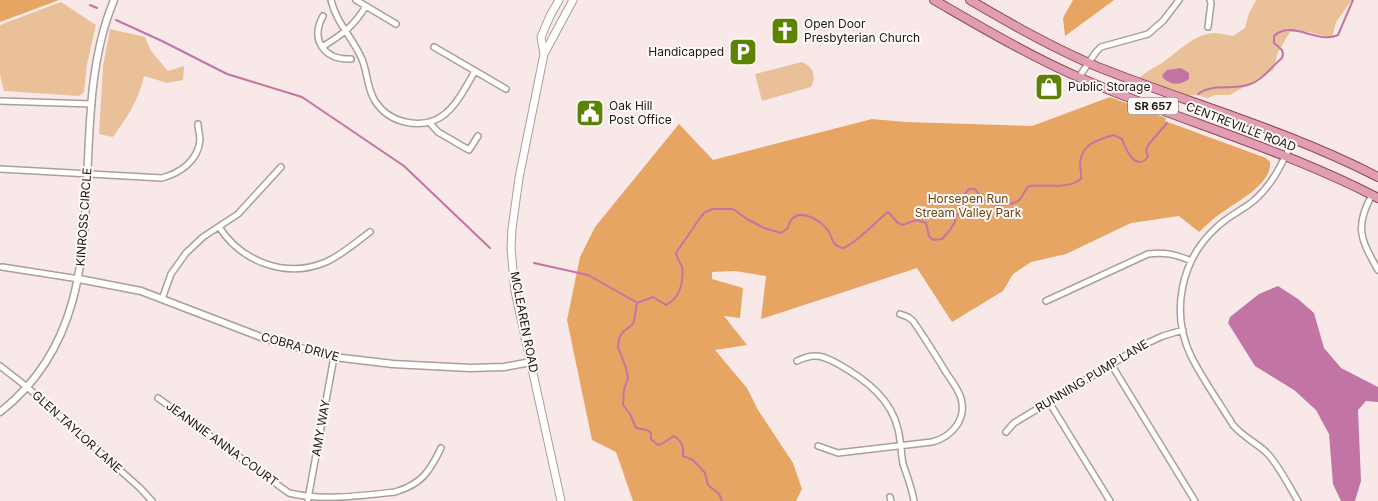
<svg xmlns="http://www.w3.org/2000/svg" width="1378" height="501" font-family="Inter,sans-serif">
  <rect width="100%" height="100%" fill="#f8e9e8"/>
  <!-- green -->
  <path fill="#eac099" d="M1256 0H1352L1336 22 1332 38 1309 32H1290L1278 52 1273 70 1230 95H1215L1208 98 1196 95 1185 96 1139 79C1146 71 1153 68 1162 63 1178 52 1192 35 1213 33 1219 33 1227 35 1233 36L1245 28 1249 13Z
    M61 2 96 25 87 64 84 92 79 96 4 91 0 75V25Z
    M110 29 145 37 151 51 168 71 184 66 183 80 167 83 144 76C139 100 127 117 113 137L99 134 103 66Z
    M802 62C813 66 817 77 811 87L762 101 755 74Z"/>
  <!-- forest -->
  <path fill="#e6a562" d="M0 0H59L0 22Z
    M1073 0H1114L1065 36 1063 18Z
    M1110 97 1166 118 1165 121 1266 158 1270 162C1273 184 1234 203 1220 214 1212 219 1206 226 1199 232L1179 216 1131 223 1066 254 1031 262 1013 274 1003 291 952 322 917 268 761 319 766 276 735 271 712 272V279L743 288 740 318 724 316 747 345 715 350 747 388 758 410 793 463 802 489 796 501H633L616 452 592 440 567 320 580 257 595 227 679 124 713 160 872 119 906 122 1032 126Z"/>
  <!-- water -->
  <path fill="#c275a5" d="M1181 68 1189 73V79C1180 86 1171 85 1163 78L1162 75 1167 70Z
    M1278 286 1298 299 1314 313 1324 348 1341 368 1378 387V402L1366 401 1358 410 1361 481 1355 501H1341L1333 484 1329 434 1316 410 1294 390 1255 366 1228 323 1230 317 1259 294Z"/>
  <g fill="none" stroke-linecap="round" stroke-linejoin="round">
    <!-- stream -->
    <path stroke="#c275a5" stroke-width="2" d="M90 5 97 8
      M116 20 162 41 227 74 302 97 404 166 490 248
      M1198 94C1212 83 1231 90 1248 85 1262 81 1271 67 1282 58L1283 54 1282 50 1274 43V36C1292 19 1318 45 1338 35L1353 0
      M534 263 588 275 636 302
      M722 501 719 494 708 485 705 473 693 460 683 456C684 447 682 441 674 436 668 439 664 444 658 445L651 439V433L647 430 636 428 630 414 623 405 624 390 628 378 626 368 618 347 619 338 623 332 632 325 634 321 637 303 653 297 666 305C680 298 684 282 682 267 680 262 677 258 676 253L700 218 705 212 713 209H733L747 219 764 228 781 233 787 229C789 226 789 222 792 219 802 208 823 222 829 232 832 236 831 241 836 245 837 246 842 248 843 248 857 243 876 221 888 212L898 223 902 225 917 220 926 223 929 236 933 240 942 239 950 230 955 222V218L964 206V195L969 189H975C985 204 991 207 1009 204 1013 203 1017 203 1020 199 1024 195 1024 190 1029 186 1046 184 1067 190 1081 179 1082 174 1080 169 1080 164 1081 144 1097 140 1114 135L1122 139C1126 150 1136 172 1148 157L1146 150 1149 144 1167 123"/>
    <defs>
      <path id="minor" d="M331 0C336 22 352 37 361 57 368 71 366 87 375 101 382 112 392 119 405 122 445 131 458 100 475 71
        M356 0 396 24
        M323 16C310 40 324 60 351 59
        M1208 27 1211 3 1210 0
        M322 47C343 34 353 27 366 6
        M434 47 506 89
        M1079 77 1096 52 1101 47 1148 34 1163 21 1179 0
        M0 101 92 104
        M430 123 438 132 469 150 478 136
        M1293 140C1282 164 1272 186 1251 203 1240 211 1227 217 1217 227 1181 259 1170 312 1191 356 1203 380 1219 402 1233 425 1242 436 1255 442 1266 452 1279 465 1288 485 1298 501
        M0 169 162 178C180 173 198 161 200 140 200 135 198 130 198 124
        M1372 195C1354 227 1361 240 1378 270
        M219 227C242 262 286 279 326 262 342 255 356 242 370 232
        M2 267 79 279
        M162 299 171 274 186 253 203 237 238 214 281 167
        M1046 301 1148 254C1164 252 1176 254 1191 261
        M797 361C815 352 824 356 840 365 866 380 891 399 898 429 901 441 901 453 903 464 907 476 912 488 914 501
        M1111 364 1195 501
        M0 366 27 387 140 488 152 501
        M158 398 289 493C322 501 360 496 395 492 422 484 430 471 441 448
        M1049 402 1110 501
        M1006 432 1014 423 1143 345 1163 336 1183 330
        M818 446 838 453 932 442C952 437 967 419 961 398 958 389 952 381 947 374 936 356 925 338 913 321L908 317 900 314
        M890 497 891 501
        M308 499 334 357"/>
      <path id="tertiary" d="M79 279 141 291 266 339 334 357 393 364 470 368 504 367 531 362
        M0 412C131 310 58 134 114 0"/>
      <path id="secondary" d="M544 54 541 37 550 16 559 0
        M561 501 515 291 511 248 512 229 519 178 544 54 573 0"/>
      <path id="primary" d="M934 0C981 27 1028 55 1078 77 1177 120 1282 148 1378 198
        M970 0C1011 24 1053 48 1098 67 1191 104 1289 131 1378 177"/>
    </defs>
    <!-- minor casing -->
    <use href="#minor" stroke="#ab9e9c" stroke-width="8"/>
    <!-- tertiary casing -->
    <use href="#tertiary" stroke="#ab9e9c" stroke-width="9"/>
    <!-- secondary casing -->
    <use href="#secondary" stroke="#ab9e9c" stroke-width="9"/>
    <!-- primary casing -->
    <use href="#primary" stroke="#8f455b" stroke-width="10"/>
    <!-- minor -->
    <use href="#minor" stroke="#fff" stroke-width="5"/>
    <!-- tertiary -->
    <use href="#tertiary" stroke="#fff" stroke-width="6"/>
    <!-- secondary -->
    <use href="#secondary" stroke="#fff" stroke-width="7"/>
    <!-- primary -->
    <use href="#primary" stroke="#e19eb2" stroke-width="8"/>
  </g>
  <!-- icons -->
  <defs>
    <symbol id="church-square" viewBox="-11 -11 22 22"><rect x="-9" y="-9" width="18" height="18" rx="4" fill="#5c8303" stroke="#fff9f8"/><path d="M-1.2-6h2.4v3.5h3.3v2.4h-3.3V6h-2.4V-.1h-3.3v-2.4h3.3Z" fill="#fff"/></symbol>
    <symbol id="parking-square" viewBox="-11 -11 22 22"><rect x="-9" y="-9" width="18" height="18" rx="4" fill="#5c8303" stroke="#fff9f8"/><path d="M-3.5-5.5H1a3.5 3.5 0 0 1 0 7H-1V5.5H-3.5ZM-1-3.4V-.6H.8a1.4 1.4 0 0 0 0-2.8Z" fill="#fff"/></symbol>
    <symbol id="shop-square" viewBox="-11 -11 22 22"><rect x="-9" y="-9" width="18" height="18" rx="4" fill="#5c8303" stroke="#fff9f8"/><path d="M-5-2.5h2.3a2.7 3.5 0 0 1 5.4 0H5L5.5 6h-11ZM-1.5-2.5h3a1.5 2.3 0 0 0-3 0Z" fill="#fff"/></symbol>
    <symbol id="civic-square" viewBox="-11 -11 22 22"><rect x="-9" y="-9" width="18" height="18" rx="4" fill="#5c8303" stroke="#fff9f8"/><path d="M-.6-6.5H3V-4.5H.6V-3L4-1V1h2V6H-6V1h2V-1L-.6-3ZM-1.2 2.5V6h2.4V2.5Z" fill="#fff"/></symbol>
  </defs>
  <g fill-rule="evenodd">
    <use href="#church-square" x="769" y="15" width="32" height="32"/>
    <use href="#parking-square" x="727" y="36" width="32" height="32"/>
    <use href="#shop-square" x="1033" y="71" width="32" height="32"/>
    <use href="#civic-square" x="574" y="97" width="32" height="32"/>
  </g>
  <g text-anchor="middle" stroke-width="4" stroke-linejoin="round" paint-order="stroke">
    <!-- shield labels -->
    <rect fill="#fff9f8" stroke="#615c5b" stroke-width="1" x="1128" y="97.5" width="50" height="17" rx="4"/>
    <g font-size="11" font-weight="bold" fill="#1d1818">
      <text x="1153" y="110">SR 657</text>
    </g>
    <!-- poi labels -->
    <g font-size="12" fill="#1d1818" stroke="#fff9f8" text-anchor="start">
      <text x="804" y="28">Open Door<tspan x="804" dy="14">Presbyterian Church</tspan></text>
      <text x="724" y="56" text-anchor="end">Handicapped</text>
      <text x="1068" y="91">Public Storage</text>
      <text x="609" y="110">Oak Hill<tspan x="609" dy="14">Post Office</tspan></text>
    </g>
    <!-- street labels -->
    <g font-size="12" fill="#1d1818" stroke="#fff9f8">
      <text transform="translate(1241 127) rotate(21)" y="4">CENTREVILLE ROAD</text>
      <text transform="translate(84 217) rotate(-86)" y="4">KINROSS CIRCLE</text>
      <text transform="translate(524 322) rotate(79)" y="4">MCLEAREN ROAD</text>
      <text transform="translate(300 347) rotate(15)" y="4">COBRA DRIVE</text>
      <text transform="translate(1092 376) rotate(-31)" y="4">RUNNING PUMP LANE</text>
      <text transform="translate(321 428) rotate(-80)" y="4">AMY WAY</text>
      <text transform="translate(77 432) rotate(42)" y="4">GLEN TAYLOR LANE</text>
      <text transform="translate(222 444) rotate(36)" y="4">JEANNIE ANNA COURT</text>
    </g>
    <!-- park labels -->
    <g font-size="12" fill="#6f4411" stroke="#fff9f8">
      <text x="968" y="203">Horsepen Run<tspan x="968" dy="14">Stream Valley Park</tspan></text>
    </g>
  </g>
</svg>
